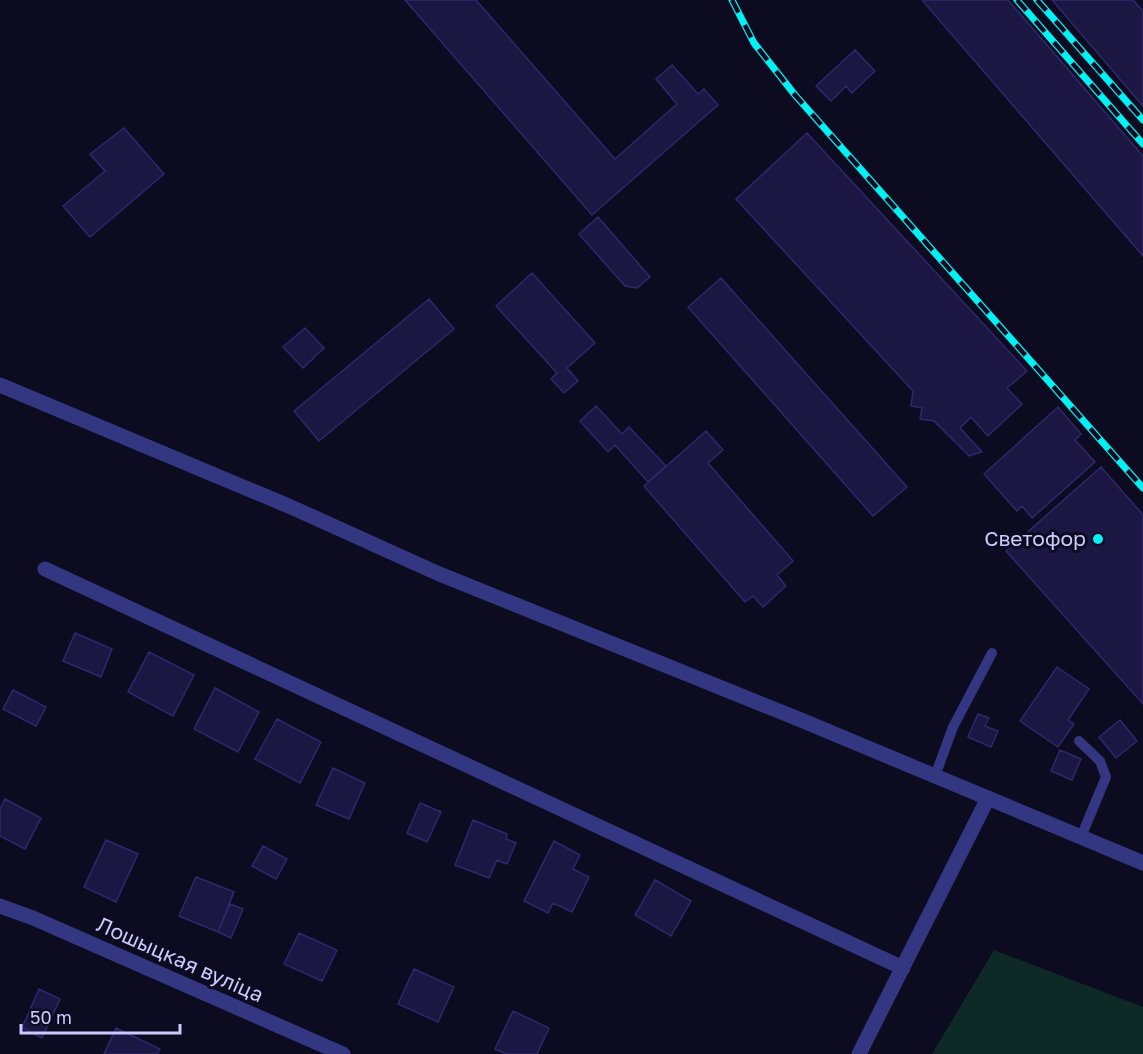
<svg xmlns="http://www.w3.org/2000/svg" width="1143" height="1054" font-family="'Golos Text',sans-serif">
  <rect width="100%" height="100%" fill="#0d0b20"/>
  <!-- green -->
  <path fill="#0e2a27" d="M994 950 1143 1007V1054H932Z"/>
  <!-- building -->
  <path fill="#1b1642" stroke="#2f276f" stroke-width="1.5" d="M405 0H476L615 159 677 104 656 79 672 65 698 94 704 89 718 105 592 215Z
    M922 0H1008L1143 156V256Z
    M1052 0H1133L1143 11V106Z
    M855 50 875 71 852 93 846 86 831 101 816 86Z
    M124 128 164 174 90 237 63 206 105 171 90 154Z
    M807 133 1027 371 1007 388 1022 404 988 436 971 417 960 428 982 452 969 456 934 421 920 419 922 408 911 406 913 391 736 199Z
    M598 217 650 277 637 288 625 286 579 234Z
    M532 273 595 343 567 368 578 381 564 393 551 379 557 373 496 306Z
    M721 278 907 487 873 516 688 307Z
    M429 299 454 329 319 441 294 411Z
    M305 328 324 348 303 368 283 347Z
    M596 406 622 434 629 427 666 466 648 482 615 445 608 452 580 421Z
    M1058 407 1081 434 1075 440 1095 462 1032 518 1022 506 1017 511 984 474Z
    M706 431 723 450 708 463 793 561 777 575 786 586 763 607 753 596 745 602 644 486Z
    M1101 467 1143 515V704L1006 551Z
    M75 633 112 649 101 677 63 661Z
    M149 652 194 675 173 716 128 692Z
    M1057 667 1089 689 1068 720 1074 724 1058 747 1020 721Z
    M215 688 259 712 238 752 194 729Z
    M13 690 46 707 36 726 3 709Z
    M978 714 989 718 985 726 998 731 991 747 968 737Z
    M277 719 321 742 300 783 255 759Z
    M1120 720 1137 741 1116 758 1099 737Z
    M1060 750 1081 759 1072 780 1051 771Z
    M333 768 365 783 349 819 316 805Z
    M5 799 41 818 25 849 0 836V809Z
    M420 803 441 812 427 842 407 833Z
    M473 820 507 834 506 839 516 843 507 864 497 860 489 878 455 865Z
    M106 840 138 854 116 902 84 887Z
    M554 841 580 855 573 869 589 877 572 912 553 903 548 913 524 901Z
    M263 846 287 859 276 879 252 866Z
    M196 877 234 892 218 932 179 916Z
    M655 880 691 901 671 936 635 915Z
    M230 904 243 909 231 938 218 932Z
    M299 933 337 950 322 981 284 964Z
    M414 969 454 987 438 1022 398 1004Z
    M39 989 60 999 42 1038 22 1028Z
    M513 1011 549 1028 537 1054H507L495 1049Z
    M116 1028 160 1049 157 1054H104Z"/>
  <g fill="none" stroke-linecap="round" stroke-linejoin="round">
    <!-- service -->
    <path stroke="#333782" stroke-width="10" d="M1079 741 1100 761 1106 777 1081 837
      M935 776 953 727 992 653"/>
    <!-- minor -->
    <path stroke="#333782" stroke-width="15" d="M45 569 903 968
      M0 906 33 918 343 1054
      M859 1054 988 798"/>
    <!-- tertiary -->
    <path stroke="#333782" stroke-width="15" d="M0 385 291 507 437 573 801 720 1143 863"/>
    <defs>
      <path id="rail" d="M732 0 754 43 795 95 1143 488
        M1017 0 1143 144
        M1037 0 1143 120"/>
    </defs>
    <!-- rail casing -->
    <use href="#rail" stroke="#00f2f5" stroke-width="7"/>
    <!-- rail -->
    <use href="#rail" stroke="#0d0b20" stroke-width="4.5" stroke-dasharray="14" stroke-linecap="butt"/>
  </g>
  <!-- markers -->
  <circle fill="#00f2f5" stroke="#0d0b20" stroke-width="2" cx="1098" cy="539" r="6"/>
  <g text-anchor="middle" stroke-width="6" stroke-linejoin="round" paint-order="stroke">
    <!-- poi labels -->
    <g font-size="21" fill="#cbcaff" stroke="#0d0b20" text-anchor="end">
      <text x="1086" y="546">Светофор</text>
    </g>
    <!-- street labels -->
    <g font-size="21" fill="#cbcaff" stroke="#0d0b20">
      <text transform="translate(180 960) rotate(24)" y="7">Лошыцкая вуліца</text>
    </g>
  </g>
  <!-- scale -->
  <path d="M21 1024v9h159v-9" fill="none" stroke="#cbcaff" stroke-width="3"/>
  <text x="30" y="1024" font-size="18" fill="#cbcaff" stroke="#0d0b20" stroke-width="4.5" paint-order="stroke">50 m</text>
</svg>
